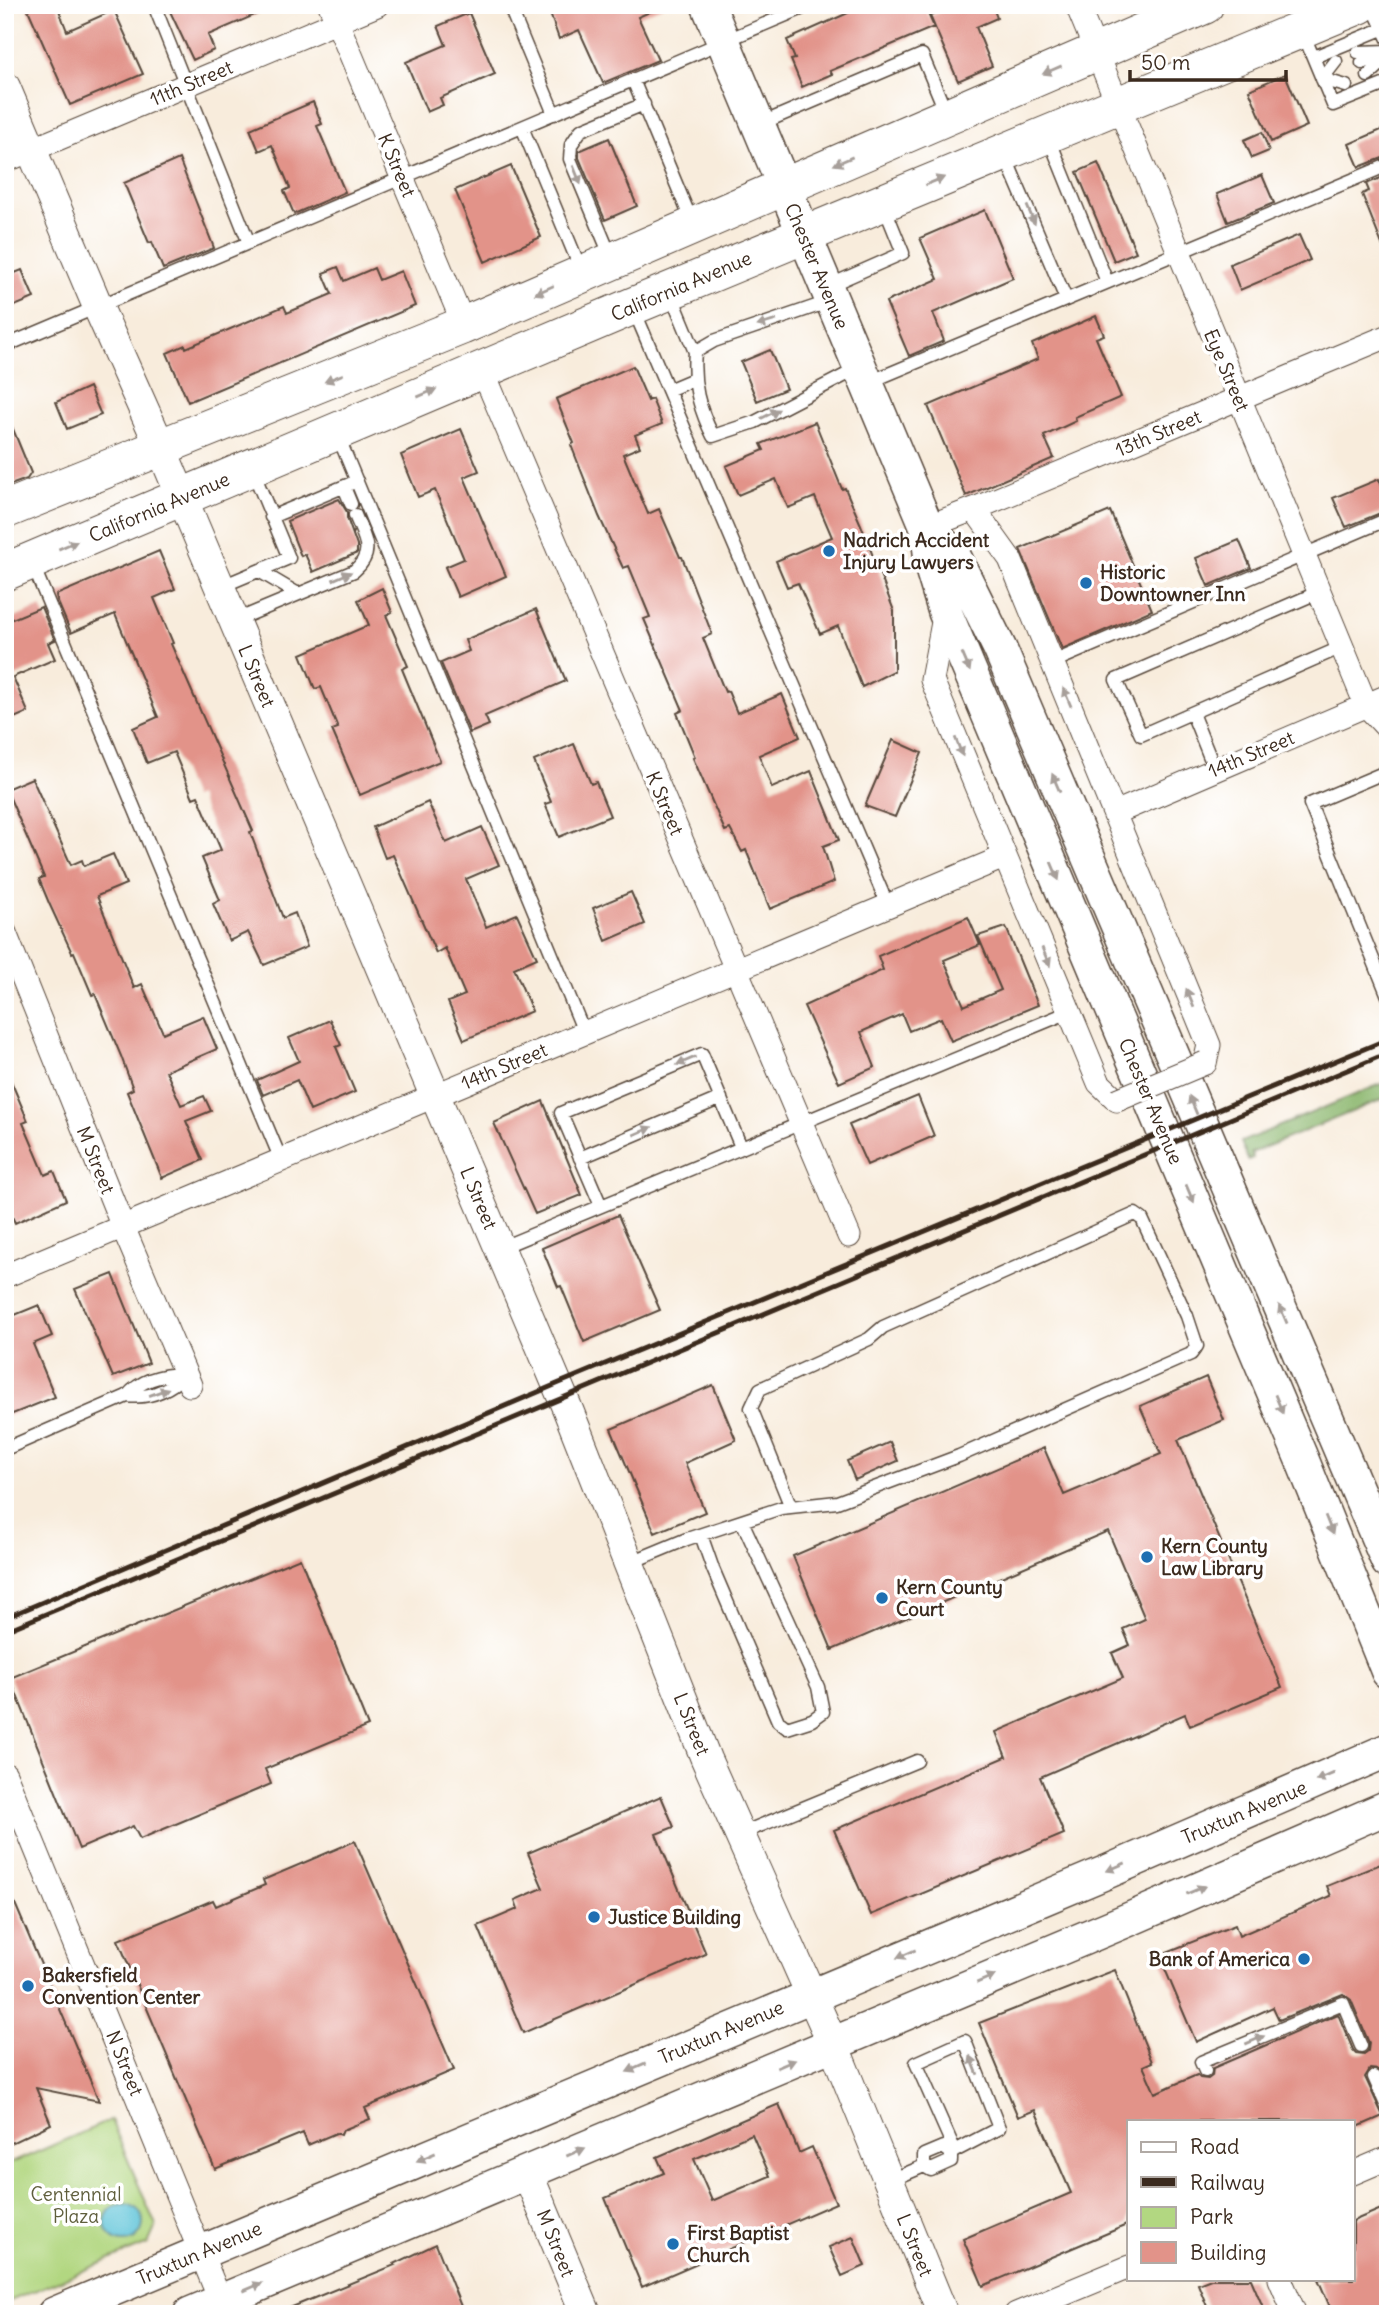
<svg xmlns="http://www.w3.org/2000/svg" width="1393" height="2319" font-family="Delius,sans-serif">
  <rect width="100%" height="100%" fill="#fff"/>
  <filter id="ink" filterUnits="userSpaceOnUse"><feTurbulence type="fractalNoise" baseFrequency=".0143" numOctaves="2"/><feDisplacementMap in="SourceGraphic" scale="14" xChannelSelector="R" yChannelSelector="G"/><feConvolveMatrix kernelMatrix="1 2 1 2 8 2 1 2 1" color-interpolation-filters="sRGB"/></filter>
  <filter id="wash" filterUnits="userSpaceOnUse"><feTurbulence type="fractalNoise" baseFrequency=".00686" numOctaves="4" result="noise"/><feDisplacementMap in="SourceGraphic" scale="28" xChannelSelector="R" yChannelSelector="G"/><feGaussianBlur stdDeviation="1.57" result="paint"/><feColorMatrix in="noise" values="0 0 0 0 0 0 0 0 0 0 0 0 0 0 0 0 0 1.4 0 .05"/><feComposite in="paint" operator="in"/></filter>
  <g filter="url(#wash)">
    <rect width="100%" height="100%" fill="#f8ecdc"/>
    <!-- green -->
    <path fill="#b2d781" stroke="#768050" stroke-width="2" d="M111 2120 156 2226 148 2244 5 2303V2166Z"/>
    <!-- forest -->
    <path fill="#8db86f" stroke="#647146" stroke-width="2" d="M1388 1081V1097L1251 1153 1253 1158 1248 1160 1241 1142Z"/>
    <!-- water -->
    <path fill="#5cc3d8" stroke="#4c767b" stroke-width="2" d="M105 2223a19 19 0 1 1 38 0a19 19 0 1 1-38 0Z"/>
    <g id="blocks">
      <!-- building -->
      <path fill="#e29389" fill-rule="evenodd" d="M26 5H57L67 31 114 10 143 74 70 105Z
        M167 5H278L208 35 214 50 193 60Z
        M547 5H666L638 17 658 60 603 83 579 30 559 39Z
        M866 5H924L934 27 830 71 832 74 802 87 791 60 795 59 787 40Z
        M955 5H992L997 18 976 27 992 66 958 81 930 16Z
        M469 13 495 74 440 98 443 105 427 112 406 62 446 45 438 26Z
        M1285 74 1307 126 1271 142 1249 90Z
        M313 102 322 124 317 126 345 192 294 214 284 191 290 188 272 145 259 151 250 129Z
        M1388 127V156L1359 167 1349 144Z
        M1262 132 1269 151 1252 158 1244 140Z
        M609 138 637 206 605 220 579 158V151Z
        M179 159 214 248 163 269 152 242 149 243 124 183Z
        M1098 163 1136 252 1114 261 1077 172Z
        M511 166 541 237 485 262 455 190Z
        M1262 175 1274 203 1228 222 1217 194Z
        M1388 175V257H1387L1362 194 1369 191 1366 184Z
        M985 210 1013 278 933 313 944 341 909 356 886 302 938 279 920 238Z
        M1299 235 1310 260 1240 290 1230 264Z
        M338 267 344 281 374 268 379 280 401 271 415 306 188 402 167 353 185 345 186 348 284 306 287 313 332 294 323 273Z
        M22 270 34 298 5 310V277Z
        M1096 316 1104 335 1096 338 1121 397 1075 417 1076 421 1044 436 1054 458 966 496 928 406 1038 359 1032 344Z
        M770 350 786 389 757 401 741 362Z
        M633 366 648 401 652 399 662 424 635 435 640 447 623 454 648 514 659 509 680 557H682L712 634 703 638 725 692 728 691 737 713 782 694 800 737 759 755 772 788 811 771 839 840 823 846 834 882 770 909 746 850 742 852 730 829 725 831 693 758 695 757 677 713 683 710 644 619 650 617 629 566 623 568 599 516 571 445 574 443 556 399Z
        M89 387 101 415 67 429 56 402Z
        M6 412 31 473 27 479 5 487Z
        M815 422 842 489 845 488 861 525 894 611V671L862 687 838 626 820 634 798 583 787 587 776 561 832 537 815 497 788 508 776 479 738 495 726 466 764 450 761 444Z
        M461 429 479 471 464 477 506 576 458 597 445 567 464 559 435 490 418 497 401 455Z
        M1379 479 1388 501V510L1346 527 1333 498Z
        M339 499 347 512V518L357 546V553L313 572 305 554 301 556 287 521Z
        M1110 511 1152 610 1062 649 1020 549Z
        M1239 540 1251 568 1208 586 1196 558Z
        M159 551 175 589 154 598 173 643 171 644 253 831 250 832 283 918 295 913 307 947 264 965 248 932 229 941 213 904 220 900 202 858 221 850 198 796 193 798 174 752 147 763 133 728 158 717 115 614 71 633 57 600 56 595Z
        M382 588 392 612 386 615 408 666 402 669 440 761 360 795 332 730 338 728 321 687 315 689 301 654 369 625 358 600Z
        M41 607 55 640 48 643 55 659 13 677 28 712 5 722V622Z
        M536 609 566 681 485 716 489 725 470 733 441 663 469 651 465 640Z
        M893 740 922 753 895 817 865 806Z
        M574 744 591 784 596 782 610 816 559 837 545 804 551 802 534 761Z
        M32 778 71 865 82 860 84 866 113 854 126 884 97 896 134 988 142 984 163 1033 203 1016 217 1049 166 1071 181 1105 204 1096 211 1111 186 1121 203 1160 162 1178 127 1092 133 1089 121 1056 95 994 92 995 74 952 72 953 49 903 39 879 44 877 6 789Z
        M428 802 446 843 482 827 499 865 466 879 486 927 517 914 537 958 514 968 532 1011 464 1040 448 1002 465 995 445 948 436 953 393 855 385 858 373 827Z
        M631 892 645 924 606 941 593 908Z
        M968 917 980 945 944 960 964 1006 1001 990 978 936 1006 927 1038 1005 951 1041 941 1018 909 1031 902 1014 861 1032 875 1067 839 1083 804 1006 883 970 878 956Z
        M330 1020 341 1045 336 1047 355 1092 310 1111 297 1080 263 1095 257 1080 299 1061 289 1038Z
        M5 1067 28 1121 23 1123 45 1175 54 1171 66 1200 15 1223 5 1201Z
        M918 1096 934 1136 867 1165 849 1125Z
        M543 1101 582 1195 535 1214 494 1123Z
        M618 1215 660 1310 584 1342 561 1286 558 1287 542 1248Z
        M113 1274 149 1363 113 1377 75 1289Z
        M39 1305 52 1336 33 1344 55 1397 5 1417V1319Z
        M1206 1377 1224 1420 1178 1440 1282 1687 1190 1726 1185 1714 1040 1777 1064 1834 871 1915 834 1830 1006 1757 996 1732 1123 1678 1112 1653 1130 1645 1123 1629 1145 1619 1108 1531 832 1650 793 1556 1044 1448 1064 1495 1161 1454 1140 1406Z
        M713 1385 736 1440 685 1463 705 1512 655 1533 611 1429Z
        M890 1442 898 1461 855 1480 847 1461Z
        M300 1558 368 1726 265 1769 271 1784 257 1790 140 1839 133 1826 79 1849 10 1678Z
        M661 1796 674 1827 656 1834 706 1954 523 2033 478 1926 518 1909 515 1900 543 1888 528 1853Z
        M355 1841 454 2070 365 2108 370 2119 343 2130 341 2135 336 2133 308 2145 303 2133 215 2169 118 1940 213 1900 216 1906 265 1885 263 1880Z
        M1388 1861V2086L1379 2070 1370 2069 1365 2077 1383 2116 1353 2129V2121H1129V2224L983 2286 963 2239 1071 2193 1035 2110 1018 2117 979 2023 1115 1970 1152 2062 1143 2066 1155 2093 1197 2075 1200 2078 1208 2079 1212 2076 1213 2068 1338 2014 1353 2050 1356 2053 1364 2054 1368 2051 1369 2043 1351 2000 1343 1994 1279 2020 1273 2007 1196 2042 1159 1955 1235 1925 1239 1936 1331 1896 1327 1886Z
        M5 1880 99 2101 36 2088 51 2124 5 2146Z
        M779 2104 799 2153 812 2147 836 2203 642 2287 605 2198 664 2173 657 2157ZM752 2134 770 2176 712 2201 694 2159Z
        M1388 2206V2314H1333L1318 2279H1353V2221Z
        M853 2237 865 2266 842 2276 829 2247Z
        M436 2244 464 2314H275L395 2265 394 2264Z
        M1211 2279H1251L1266 2314H1210L1198 2284Z"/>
    </g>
  </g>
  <g filter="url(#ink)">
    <use href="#blocks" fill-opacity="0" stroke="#57473a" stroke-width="2"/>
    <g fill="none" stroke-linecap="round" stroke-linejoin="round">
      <defs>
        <path id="service" d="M154 5 249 243
          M509 5 554 114
          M1372 5 1388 39
          M1303 33 1333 105 1388 83
          M1358 52 1388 51
          M1314 57 1382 29
          M1362 63 1384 55
          M1368 76 1388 57
          M1322 79 1346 86
          M1322 79 1336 61
          M633 80 692 222
          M760 124 922 55 947 115
          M522 127 581 270
          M1048 136 1107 282
          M1005 156 1066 299
          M611 257 570 159 571 145 581 130 644 104
          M828 286 903 253 884 206
          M671 294 695 352
          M831 301 714 341 695 352C692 383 699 409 713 436L755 422 859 368
          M634 310 888 906
          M5 346 810 5
          M867 383 1388 165
          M668 390 694 379
          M338 436 584 1032
          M344 487 351 504
          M271 517 357 481
          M32 563 281 1160
          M259 571 298 594
          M220 587 289 558 252 469
          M1319 592 1116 680 1141 735 1342 647
          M234 621 354 571C376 552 364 538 355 515
          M1053 662 1388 519
          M1192 713 1215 770
          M1388 771 1310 804 1388 996
          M580 1158 721 1098
          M601 1206 561 1113 702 1054 741 1147
          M500 1248 1069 1012
          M127 1396C150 1399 169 1390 186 1374
          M5 1449 127 1396C141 1379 164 1374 186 1374
          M701 1535 713 1569 778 1721 787 1728 812 1720 823 1712 818 1687 742 1521
          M629 1563 687 1539 781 1508 837 1502 959 1456 1191 1354 1197 1346 1187 1316 1142 1219 1135 1214 883 1327 869 1339 760 1389 751 1408 791 1507
          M740 1834 917 1761
          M1205 2071 1201 2062 1343 2003 1361 2046
          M1374 2077 1388 2109
          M924 2166V2155L943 2147 951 2153
          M889 2181 924 2166 931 2170 951 2161V2153L999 2128 965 2041 916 2063 955 2151"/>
        <path id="minor" d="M330 5 464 325
          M1077 5 1366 705 1388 729
          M5 161 377 5
          M482 369 849 1236
          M974 509 1010 559 1209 1045 1205 1063
          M927 527 974 509 1388 336
          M945 612 932 680 1099 1083 1117 1100
          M1115 813 1388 696
          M5 933 123 1227 190 1385
          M5 1276 1004 857
          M5 1774 225 2312
          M1353 2173 1388 2158
          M1280 2279 1295 2314
          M1016 2314 1129 2267"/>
        <path id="tertiary" d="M5 87 98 307 161 448 568 1410 706 1759 833 2044 943 2314
          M527 2172 586 2314"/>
        <path id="secondary" d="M708 5 927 527 932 569 945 612 1303 1462 1388 1672
          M927 527 954 556 1000 649 1388 1562
          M54 2314 1109 1871 1388 1750
          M190 2314 1130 1919 1388 1807"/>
        <path id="primary" d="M5 510 462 326 1205 5
          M5 572 633 306 1360 5"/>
      </defs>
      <!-- service casing -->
      <use href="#service" stroke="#57473a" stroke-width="15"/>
      <!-- minor casing -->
      <use href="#minor" stroke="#57473a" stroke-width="25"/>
      <!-- tertiary casing -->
      <use href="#tertiary" stroke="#57473a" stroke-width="32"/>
      <!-- secondary casing -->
      <use href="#secondary" stroke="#57473a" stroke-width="36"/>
      <!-- primary casing -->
      <use href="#primary" stroke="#57473a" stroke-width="39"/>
      <!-- service -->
      <use href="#service" stroke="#fff" stroke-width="12"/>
      <!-- minor -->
      <use href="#minor" stroke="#fff" stroke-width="23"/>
      <!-- tertiary -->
      <use href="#tertiary" stroke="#fff" stroke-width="30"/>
      <!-- secondary -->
      <use href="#secondary" stroke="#fff" stroke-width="33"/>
      <!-- primary -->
      <use href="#primary" stroke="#fff" stroke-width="37"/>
      <!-- rail -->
      <path stroke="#3b2a1e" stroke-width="5" d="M5 1618 557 1384 1388 1039
        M5 1631 1388 1053"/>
      <defs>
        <path id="minor-bridge" d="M1117 1100 1205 1063"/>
      </defs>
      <!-- minor-bridge casing -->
      <use href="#minor-bridge" stroke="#57473a" stroke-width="25" stroke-linecap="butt"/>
      <!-- minor-bridge -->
      <use href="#minor-bridge" stroke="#fff" stroke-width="23"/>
    </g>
    <!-- one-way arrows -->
    <defs><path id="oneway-solid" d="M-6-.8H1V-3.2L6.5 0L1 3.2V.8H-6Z" transform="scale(1.75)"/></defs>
    <g fill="#a79f9a">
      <use href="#oneway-solid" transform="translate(1052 70) rotate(157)"/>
      <use href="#oneway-solid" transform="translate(843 161) rotate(157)"/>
      <use href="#oneway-solid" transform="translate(577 175) rotate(68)"/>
      <use href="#oneway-solid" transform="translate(935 181) rotate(-22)"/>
      <use href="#oneway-solid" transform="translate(1031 215) rotate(67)"/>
      <use href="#oneway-solid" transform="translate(544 290) rotate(156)"/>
      <use href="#oneway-solid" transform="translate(767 323) rotate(163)"/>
      <use href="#oneway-solid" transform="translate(334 378) rotate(158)"/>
      <use href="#oneway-solid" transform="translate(427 393) rotate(-23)"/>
      <use href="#oneway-solid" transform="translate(770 414) rotate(-27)"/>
      <use href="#oneway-solid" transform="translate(68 545) rotate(-23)"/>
      <use href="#oneway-solid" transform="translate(342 576) rotate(-23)"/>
      <use href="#oneway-solid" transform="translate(966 662) rotate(67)"/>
      <use href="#oneway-solid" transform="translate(1067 697) rotate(-113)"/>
      <use href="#oneway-solid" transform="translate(959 747) rotate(68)"/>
      <use href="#oneway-solid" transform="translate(1056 783) rotate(-113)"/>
      <use href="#oneway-solid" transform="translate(1055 871) rotate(67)"/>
      <use href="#oneway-solid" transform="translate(1046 957) rotate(67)"/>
      <use href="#oneway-solid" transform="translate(1190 998) rotate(-112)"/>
      <use href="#oneway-solid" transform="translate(686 1061) rotate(157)"/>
      <use href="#oneway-solid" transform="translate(1193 1105) rotate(-113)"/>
      <use href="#oneway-solid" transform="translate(643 1131) rotate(-23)"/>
      <use href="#oneway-solid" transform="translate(1190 1194) rotate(67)"/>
      <use href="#oneway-solid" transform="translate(1283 1314) rotate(-113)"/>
      <use href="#oneway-solid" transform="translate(159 1392) rotate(-20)"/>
      <use href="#oneway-solid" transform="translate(1279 1404) rotate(67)"/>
      <use href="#oneway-solid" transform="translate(1329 1525) rotate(68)"/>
      <use href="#oneway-solid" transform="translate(1325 1777) rotate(157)"/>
      <use href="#oneway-solid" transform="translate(1116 1867) rotate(157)"/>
      <use href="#oneway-solid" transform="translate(1196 1890) rotate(-23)"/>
      <use href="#oneway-solid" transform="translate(906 1954) rotate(157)"/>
      <use href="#oneway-solid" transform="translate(986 1979) rotate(-23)"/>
      <use href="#oneway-solid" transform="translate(1255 2040) rotate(-23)"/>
      <use href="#oneway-solid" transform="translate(786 2064) rotate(-23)"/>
      <use href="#oneway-solid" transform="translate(974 2065) rotate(-112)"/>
      <use href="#oneway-solid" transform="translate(636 2068) rotate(157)"/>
      <use href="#oneway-solid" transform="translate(576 2152) rotate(-23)"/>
      <use href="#oneway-solid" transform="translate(426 2157) rotate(157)"/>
      <use href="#oneway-solid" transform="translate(253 2287) rotate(-23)"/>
    </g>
  </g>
  <!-- markers -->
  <g fill="#1f6fb2" stroke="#fff" stroke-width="2.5">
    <circle cx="829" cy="551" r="7"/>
    <circle cx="1086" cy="583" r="7"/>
    <circle cx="1147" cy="1557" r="7"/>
    <circle cx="882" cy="1598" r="7"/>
    <circle cx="594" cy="1917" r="7"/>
    <circle cx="1304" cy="1959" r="7"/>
    <circle cx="28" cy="1986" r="7"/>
    <circle cx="673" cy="2244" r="7"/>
  </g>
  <g text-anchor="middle" stroke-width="7" stroke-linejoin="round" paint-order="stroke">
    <!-- street labels -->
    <g font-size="19" fill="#3b2a1e" stroke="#fff">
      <text transform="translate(191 83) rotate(-23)" y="7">11th Street</text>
      <text transform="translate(397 165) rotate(67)" y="7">K Street</text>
      <text transform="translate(817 266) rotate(67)" y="7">Chester Avenue</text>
      <text transform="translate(681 286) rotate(-23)" y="7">California Avenue</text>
      <text transform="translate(1227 370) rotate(67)" y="7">Eye Street</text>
      <text transform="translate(1158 433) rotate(-23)" y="7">13th Street</text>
      <text transform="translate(159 507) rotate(-23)" y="7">California Avenue</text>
      <text transform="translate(257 676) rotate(67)" y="7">L Street</text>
      <text transform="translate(1251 754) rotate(-23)" y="7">14th Street</text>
      <text transform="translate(665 803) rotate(67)" y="7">K Street</text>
      <text transform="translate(504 1066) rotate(-23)" y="7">14th Street</text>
      <text transform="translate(1151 1101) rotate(67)" y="7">Chester Avenue</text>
      <text transform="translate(96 1160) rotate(68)" y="7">M Street</text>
      <text transform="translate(479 1198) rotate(67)" y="7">L Street</text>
      <text transform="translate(692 1724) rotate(68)" y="7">L Street</text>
      <text transform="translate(1244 1812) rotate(-23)" y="7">Truxtun Avenue</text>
      <text transform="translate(721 2032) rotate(-23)" y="7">Truxtun Avenue</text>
      <text transform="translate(125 2063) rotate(68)" y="7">N Street</text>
      <text transform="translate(556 2243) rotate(68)" y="7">M Street</text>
      <text transform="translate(915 2245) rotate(68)" y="7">L Street</text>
      <text transform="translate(199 2253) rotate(-23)" y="7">Truxtun Avenue</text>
    </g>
    <!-- poi labels -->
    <g font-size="19" font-weight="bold" fill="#3b2a1e" stroke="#fff" text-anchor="start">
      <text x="843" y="547">Nadrich Accident<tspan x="843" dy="22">Injury Lawyers</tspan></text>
      <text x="1100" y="579">Historic<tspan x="1100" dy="22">Downtowner Inn</tspan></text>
      <text x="1161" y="1553">Kern County<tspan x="1161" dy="22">Law Library</tspan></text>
      <text x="896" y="1594">Kern County<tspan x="896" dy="22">Court</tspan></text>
      <text x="608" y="1924">Justice Building</text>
      <text x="1290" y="1966" text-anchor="end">Bank of America</text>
      <text x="42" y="1982">Bakersfield<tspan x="42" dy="22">Convention Center</tspan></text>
      <text x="687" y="2240">First Baptist<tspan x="687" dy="22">Church</tspan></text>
    </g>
    <!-- park labels -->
    <g font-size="19" fill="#5f5e3c" stroke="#fff">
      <text x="76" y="2201">Centennial<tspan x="76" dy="22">Plaza</tspan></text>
    </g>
  </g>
  <!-- margin -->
  <rect width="1393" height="2319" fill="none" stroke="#fff" stroke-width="28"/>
  <!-- legend -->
  <rect x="1127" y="2120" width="228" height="161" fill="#ffffff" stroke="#b1aaa5" stroke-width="2"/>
  <rect x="1141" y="2142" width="35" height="10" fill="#ffffff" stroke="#b1aaa5" stroke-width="2"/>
  <text x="1190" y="2154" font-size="21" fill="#3b2a1e">Road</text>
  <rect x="1141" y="2177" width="35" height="10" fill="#3b2a1e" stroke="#b1aaa5" stroke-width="2"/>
  <text x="1190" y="2190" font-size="21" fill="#3b2a1e">Railway</text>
  <rect x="1141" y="2207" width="35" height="21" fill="#b2d781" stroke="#b1aaa5" stroke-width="2"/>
  <text x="1190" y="2224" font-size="21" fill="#3b2a1e">Park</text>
  <rect x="1141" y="2242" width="35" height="21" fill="#e29389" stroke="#b1aaa5" stroke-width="2"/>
  <text x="1190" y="2260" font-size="21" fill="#3b2a1e">Building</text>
  <!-- scale -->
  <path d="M1130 70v10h156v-10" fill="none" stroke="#3b2a1e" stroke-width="3.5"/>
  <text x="1141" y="70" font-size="21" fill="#3b2a1e" stroke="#ffffff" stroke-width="5" paint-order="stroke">50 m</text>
</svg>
